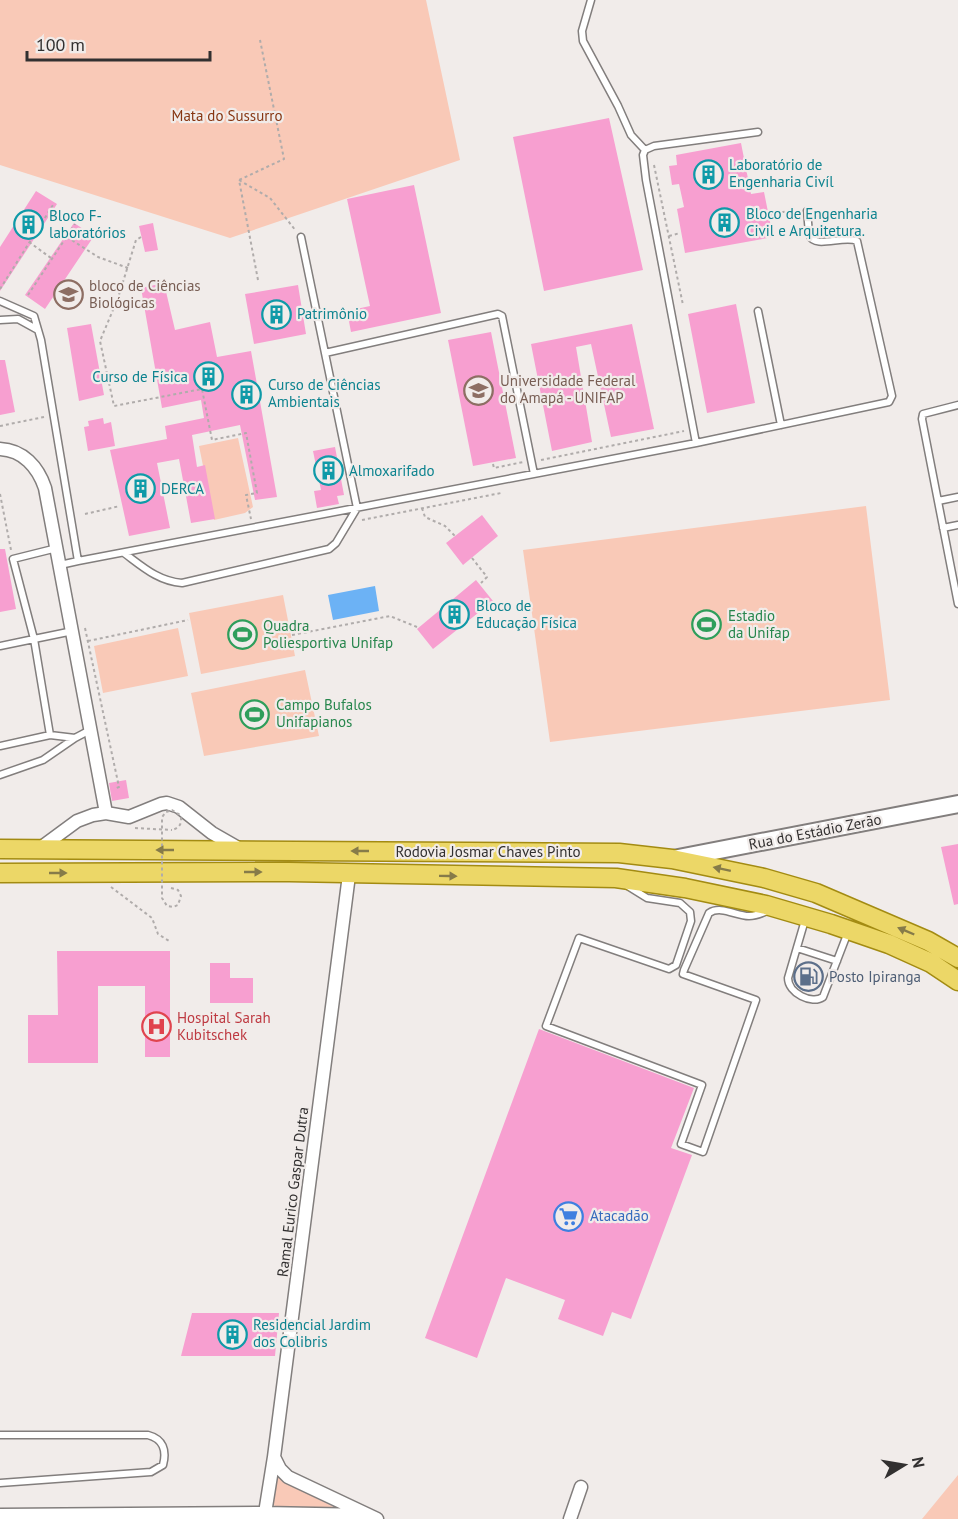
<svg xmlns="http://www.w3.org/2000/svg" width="958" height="1519" font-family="'PT Sans',sans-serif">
  <rect width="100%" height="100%" fill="#f1ecea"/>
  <!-- green -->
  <path fill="#f9c9b7" d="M0 0H426L460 160 230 238 0 165Z
    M238 438 253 507 245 513 214 520 199 446Z
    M866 506 890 700 550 742 523 550Z
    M283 595 295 656 201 674 189 613Z
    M178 628 188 676 103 693 94 646Z
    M305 670 319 736 204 756 191 693Z
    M278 1474 286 1483 336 1508H278L271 1503Z
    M958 1475V1519H922Z"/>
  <!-- water -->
  <path fill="#6cb2f5" d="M375 586 379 611 333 620 328 595Z"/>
  <!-- building -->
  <path fill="#f79fd0" d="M609 118 643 270 544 291 513 137Z
    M741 143 751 194 764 192 773 237 685 253 677 209 684 207 679 184 672 185 669 166 677 165 676 155Z
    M414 185 441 313 351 332 347 311 370 306 347 199Z
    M36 191 57 204 0 291V247Z
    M74 223 94 236 45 309 25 295Z
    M153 223 158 250 145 252 139 226Z
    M164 283 175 330 210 322 217 357 251 351 277 497 255 500 240 425 192 435 197 467 205 465 215 519 191 523 179 459 157 463 170 528 129 536 110 450 167 439 165 426 204 418 201 400 162 408 141 288Z
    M298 285 306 334 254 344 245 294Z
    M736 304 755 403 707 413 688 314Z
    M91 324 104 395 79 401 67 328Z
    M632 324 654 429 611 437 591 344 576 347 592 442 552 451 531 344Z
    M491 332 516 458 473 466 448 340Z
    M0 360H5L15 412 0 415Z
    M103 418 104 424 111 422 115 446 88 451 84 427 89 426 88 421Z
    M335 447 344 495 337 496 339 504 317 508 314 491 321 490 313 451Z
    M482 515 498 536 463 565 446 543Z
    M0 549H5L16 609 0 612Z
    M476 580 493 601 433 649 417 629Z
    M126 780 129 798 112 801 109 783Z
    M958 844V904L954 905 941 847Z
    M57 951H170V1057H145V986H98V1063H28V1015H58Z
    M210 963H230V978H253V1003H210Z
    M539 1029 694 1088 671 1148 692 1155 631 1319 612 1312 603 1336 558 1319 565 1300 506 1278 477 1358 425 1338Z
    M192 1313H279L275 1356H181Z"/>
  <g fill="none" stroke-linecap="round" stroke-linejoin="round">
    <defs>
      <path id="lane" d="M591 0 582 31 583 41 618 106 631 135 645 150
        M758 132 654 146 645 150 643 155 646 180 696 443 889 402 892 396 857 241C844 235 815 249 810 236 808 229 808 219 807 211
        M0 301 34 316 41 340 78 561 60 565
        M758 311 781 425
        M0 320 18 319 38 330
        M325 353 498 314 502 316 534 474
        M958 405 923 414 922 419 958 604
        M938 501 958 497
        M943 528 958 525
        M57 548 13 559 34 639 73 631
        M124 553C143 567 158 581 182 583L329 549 336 543 357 508 301 237
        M78 561 696 443
        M0 646 34 639 50 735 75 738 92 729
        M0 746 50 735
        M0 775 43 760 75 738
        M626 885 647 898 680 903 690 912 691 921 676 965 669 969 579 938 546 1026 702 1085 681 1144 703 1152 756 1000 683 974 684 970 709 913C721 905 736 916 749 916 756 916 763 913 769 910
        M805 920 788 978C788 993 812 1005 823 997L848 932
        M797 948 837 961
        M0 1435H148C163 1439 167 1450 163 1465L151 1472 0 1483"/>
      <path id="street" d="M0 449C23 450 38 467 45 488L106 813
        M39 849 77 821 93 815 106 813 129 817 161 804 167 803 179 807 212 833 240 849
        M274 1457 280 1469 288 1477 377 1519
        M265 1513 274 1457 349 875
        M0 1515 265 1513 366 1515
        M570 1519 581 1487"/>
      <path id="secondary" d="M673 859 958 804"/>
      <path id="primary" d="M0 849 619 853 672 859 764 878 816 893 928 941 958 958
        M0 873 289 872 616 878 685 888 766 905 831 924 889 944 931 963 958 981"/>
    </defs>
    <!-- lane casing -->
    <use href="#lane" stroke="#827e7d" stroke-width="9"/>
    <!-- street casing -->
    <use href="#street" stroke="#827e7d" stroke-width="15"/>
    <!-- secondary casing -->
    <use href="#secondary" stroke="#827e7d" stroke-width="20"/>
    <!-- primary casing -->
    <use href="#primary" stroke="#a38b12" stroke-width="21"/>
    <!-- path -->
    <path stroke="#b0acab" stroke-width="2" stroke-dasharray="3 3" stroke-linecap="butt" d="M654 165 683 305
      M239 180 270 198 296 231
      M770 215 792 210
      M669 236 680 233
      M67 237 98 257 128 268
      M141 237 136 240 118 298 100 341 114 406 202 389 212 440 246 433 257 493 246 495 251 519
      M29 242 51 258
      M258 280 239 180 284 159 260 40
      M0 289 53 205
      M28 295 75 224
      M118 298 129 303 143 301
      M0 426 44 417
      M541 460 684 431
      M493 464 494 468 523 462
      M0 494 11 550
      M422 508 425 517 445 526 455 536
      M85 514 120 506
      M362 520 501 493
      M472 558 487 577 481 583
      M85 628 119 787 114 789
      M292 635 390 616 417 627
      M88 641 188 620
      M135 828 172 830
      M111 887 152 918 158 934 169 941"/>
    <!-- lane -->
    <use href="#lane" stroke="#fff" stroke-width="6"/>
    <!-- street -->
    <use href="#street" stroke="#fff" stroke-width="12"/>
    <!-- secondary -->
    <use href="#secondary" stroke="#fff" stroke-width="16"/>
    <!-- primary -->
    <use href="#primary" stroke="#ecd767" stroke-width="18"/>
    <!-- path-bridge -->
    <path stroke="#b0acab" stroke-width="2" stroke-dasharray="3 3" stroke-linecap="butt" d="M171 888 178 890 181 896 178 905 173 907 167 906 162 898V817L166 812 172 810 180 815C183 822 180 828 172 830"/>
  </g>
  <!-- one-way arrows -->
  <defs><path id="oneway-solid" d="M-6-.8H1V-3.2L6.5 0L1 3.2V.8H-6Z" transform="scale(1.5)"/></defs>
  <g fill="#867b49">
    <use href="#oneway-solid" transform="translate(165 850) rotate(-180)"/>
    <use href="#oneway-solid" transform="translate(360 851) rotate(-180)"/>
    <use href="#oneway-solid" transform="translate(722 869) rotate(-168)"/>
    <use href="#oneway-solid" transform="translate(253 872)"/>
    <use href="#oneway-solid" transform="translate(58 873)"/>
    <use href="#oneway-solid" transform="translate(448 876) rotate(1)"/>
    <use href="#oneway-solid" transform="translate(906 931) rotate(-157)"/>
  </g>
  <!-- icons -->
  <defs>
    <symbol id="building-ring" viewBox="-11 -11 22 22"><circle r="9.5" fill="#f1ecea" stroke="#0f9aa8" stroke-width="1.5"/><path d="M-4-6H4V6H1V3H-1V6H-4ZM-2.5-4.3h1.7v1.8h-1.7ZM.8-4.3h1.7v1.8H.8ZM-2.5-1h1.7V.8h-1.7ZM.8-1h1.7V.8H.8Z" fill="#0f9aa8"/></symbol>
    <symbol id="university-ring" viewBox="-11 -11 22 22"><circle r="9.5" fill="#f1ecea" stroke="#8d6e63" stroke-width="1.5"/><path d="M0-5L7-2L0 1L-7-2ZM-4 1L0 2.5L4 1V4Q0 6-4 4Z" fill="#8d6e63"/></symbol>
    <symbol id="stadium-ring" viewBox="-11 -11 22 22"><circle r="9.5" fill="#f1ecea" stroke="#2e9e5b" stroke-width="1.5"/><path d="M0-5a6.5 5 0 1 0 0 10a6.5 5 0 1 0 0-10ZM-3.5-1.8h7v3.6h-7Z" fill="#2e9e5b"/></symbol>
    <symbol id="fuel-ring" viewBox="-11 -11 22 22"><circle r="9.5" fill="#f1ecea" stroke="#5c6f8a" stroke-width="1.5"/><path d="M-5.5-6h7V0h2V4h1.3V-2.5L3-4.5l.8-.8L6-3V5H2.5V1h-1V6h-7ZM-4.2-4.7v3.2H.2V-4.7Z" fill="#5c6f8a"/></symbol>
    <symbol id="hospital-ring" viewBox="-11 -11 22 22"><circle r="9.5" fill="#f1ecea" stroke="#e0444e" stroke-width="1.5"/><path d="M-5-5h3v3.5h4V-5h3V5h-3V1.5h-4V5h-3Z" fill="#e0444e"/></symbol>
    <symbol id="supermarket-ring" viewBox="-11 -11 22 22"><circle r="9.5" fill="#f1ecea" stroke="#3f7fe0" stroke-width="1.5"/><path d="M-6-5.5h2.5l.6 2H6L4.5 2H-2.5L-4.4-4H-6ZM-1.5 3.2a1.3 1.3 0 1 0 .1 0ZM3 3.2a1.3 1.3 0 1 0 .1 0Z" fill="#3f7fe0"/></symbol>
  </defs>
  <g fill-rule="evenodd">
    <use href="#building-ring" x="692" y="158" width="33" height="33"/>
    <use href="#building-ring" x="708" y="206" width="33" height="33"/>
    <use href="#building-ring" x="12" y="208" width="33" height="33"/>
    <use href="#university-ring" x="52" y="278" width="33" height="33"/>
    <use href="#building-ring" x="260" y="298" width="33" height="33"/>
    <use href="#building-ring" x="192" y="360" width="33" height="33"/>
    <use href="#university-ring" x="462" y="374" width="33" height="33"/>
    <use href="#building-ring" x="230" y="378" width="33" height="33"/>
    <use href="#building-ring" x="312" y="454" width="33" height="33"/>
    <use href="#building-ring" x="124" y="472" width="33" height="33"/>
    <use href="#building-ring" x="438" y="598" width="33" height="33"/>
    <use href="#stadium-ring" x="690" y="608" width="33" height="33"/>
    <use href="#stadium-ring" x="226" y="618" width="33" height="33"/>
    <use href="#stadium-ring" x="238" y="698" width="33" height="33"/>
    <use href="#fuel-ring" x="792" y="960" width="33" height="33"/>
    <use href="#hospital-ring" x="140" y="1010" width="33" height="33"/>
    <use href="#supermarket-ring" x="552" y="1200" width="33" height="33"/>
    <use href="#building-ring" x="216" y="1318" width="33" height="33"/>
  </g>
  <g text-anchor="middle" stroke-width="4.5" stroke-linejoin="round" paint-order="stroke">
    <!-- park labels -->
    <g font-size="15" fill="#873612" stroke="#f1ecea">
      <text x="227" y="121">Mata do Sussurro</text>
    </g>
    <!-- culture labels -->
    <g font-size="15" fill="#0d838f" stroke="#f1ecea" text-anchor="start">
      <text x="729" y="170">Laboratório de<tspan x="729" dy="17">Engenharia Civíl</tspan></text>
      <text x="746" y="219">Bloco de Engenharia<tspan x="746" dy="17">Civil e Arquitetura.</tspan></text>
      <text x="49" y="221">Bloco F-<tspan x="49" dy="17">laboratórios</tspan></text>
      <text x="297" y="319">Patrimônio</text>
      <text x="188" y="382" text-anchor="end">Curso de Física</text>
      <text x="268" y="390">Curso de Ciências<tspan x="268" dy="17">Ambientais</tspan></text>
      <text x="349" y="476">Almoxarifado</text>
      <text x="161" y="494">DERCA</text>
      <text x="476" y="611">Bloco de<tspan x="476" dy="17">Educação Física</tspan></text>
      <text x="253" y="1330">Residencial Jardim<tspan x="253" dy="17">dos Colibris</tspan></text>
    </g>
    <!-- education labels -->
    <g font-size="15" fill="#785e54" stroke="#f1ecea" text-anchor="start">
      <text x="89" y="291">bloco de Ciências<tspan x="89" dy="17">Biológicas</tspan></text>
      <text x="500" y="386">Universidade Federal<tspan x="500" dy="17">do Amapá - UNIFAP</tspan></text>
    </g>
    <!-- leisure labels -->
    <g font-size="15" fill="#27864d" stroke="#f1ecea" text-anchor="start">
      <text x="728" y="621">Estadio<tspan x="728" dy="17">da Unifap</tspan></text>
      <text x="263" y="631">Quadra<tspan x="263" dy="17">Poliesportiva Unifap</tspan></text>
      <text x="276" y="710">Campo Bufalos<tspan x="276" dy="17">Unifapianos</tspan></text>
    </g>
    <!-- street labels -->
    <g font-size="15" fill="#323030" stroke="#f1ecea">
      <text transform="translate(815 832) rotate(-11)" y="5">Rua do Estádio Zerão</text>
      <text x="488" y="857">Rodovia Josmar Chaves Pinto</text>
      <text transform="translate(293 1192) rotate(-83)" y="5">Ramal Eurico Gaspar Dutra</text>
    </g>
    <!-- service labels -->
    <g font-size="15" fill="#4e5e75" stroke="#f1ecea" text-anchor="start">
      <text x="829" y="982">Posto Ipiranga</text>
    </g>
    <!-- health labels -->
    <g font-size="15" fill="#be3a42" stroke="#f1ecea" text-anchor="start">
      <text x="177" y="1023">Hospital Sarah<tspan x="177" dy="17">Kubitschek</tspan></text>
    </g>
    <!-- shop labels -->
    <g font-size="15" fill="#366cbe" stroke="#f1ecea" text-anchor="start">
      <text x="590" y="1221">Atacadão</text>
    </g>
  </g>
  <!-- north arrow -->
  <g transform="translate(904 1465) rotate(79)" stroke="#f1ecea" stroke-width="4.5" paint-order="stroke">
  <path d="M0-4.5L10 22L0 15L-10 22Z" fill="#323030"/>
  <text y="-9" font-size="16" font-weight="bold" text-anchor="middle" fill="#323030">N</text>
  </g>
  <!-- scale -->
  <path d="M27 51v9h183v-9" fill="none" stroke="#323030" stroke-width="3"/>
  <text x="36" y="51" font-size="18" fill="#323030" stroke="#f1ecea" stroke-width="4.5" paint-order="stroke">100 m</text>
</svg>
